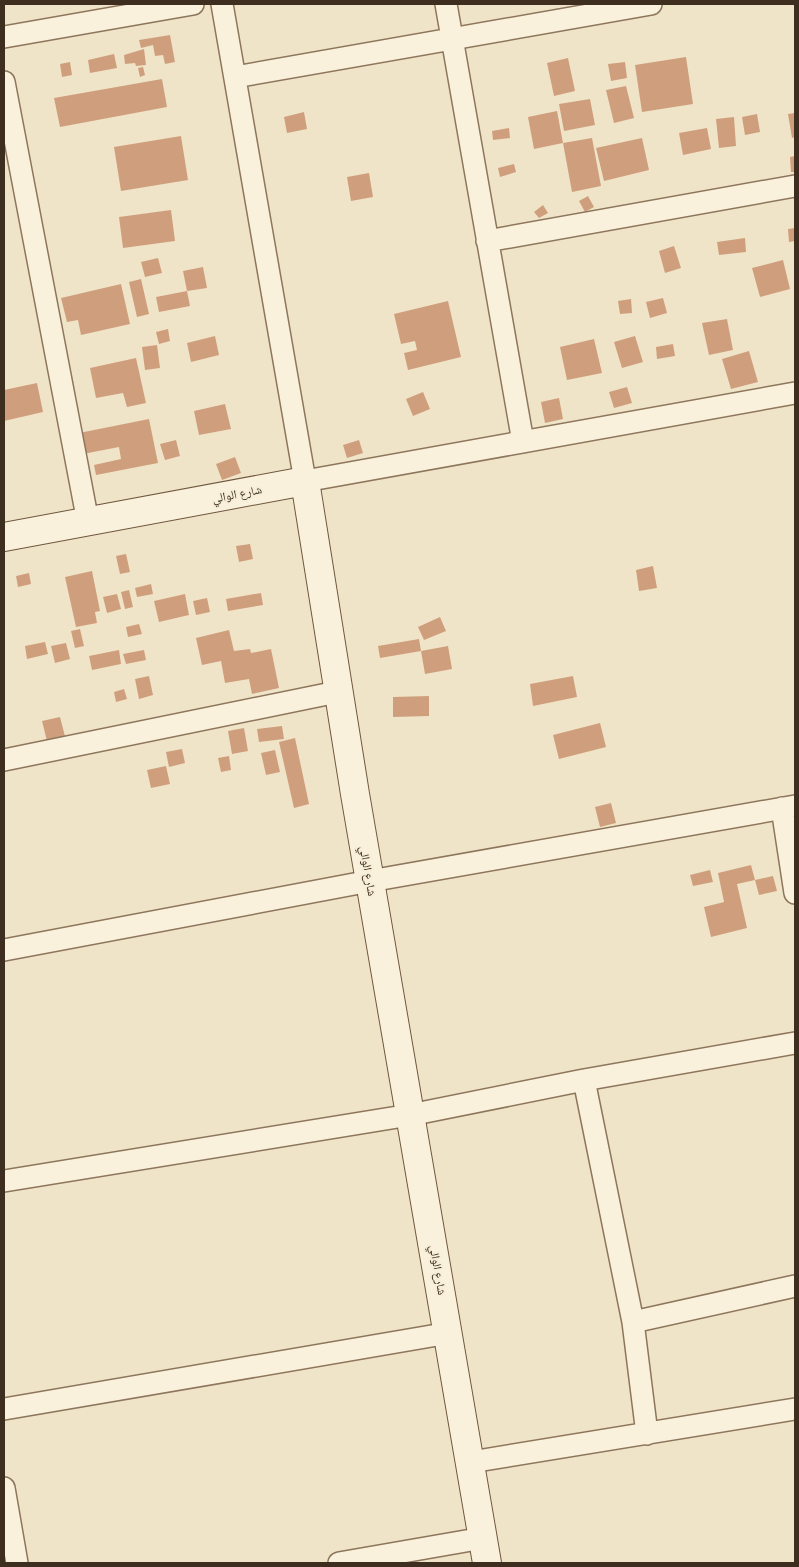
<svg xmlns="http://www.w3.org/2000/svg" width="799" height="1567" font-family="'Roboto Serif','Noto Naskh Arabic',serif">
  <rect width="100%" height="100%" fill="#f0e4c8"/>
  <!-- building -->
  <path fill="#cf9f7d" d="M170 35 175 62 165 64 163 55 155 56 153 45 141 48 139 40Z
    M144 49 146 65 136 66 135 63 125 64 124 55Z
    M114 54 117 68 90 73 88 60Z
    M686 57 693 104 642 112 635 65Z
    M568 58 575 91 554 96 547 63Z
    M70 62 72 75 62 77 60 64Z
    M625 62 627 78 611 81 608 64Z
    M143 67 145 75 140 77 138 68Z
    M162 79 167 107 60 127 54 98Z
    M626 86 634 118 614 123 606 90Z
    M590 99 595 125 564 131 559 104Z
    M557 111 563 143 534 149 528 117Z
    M304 112 307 129 287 133 284 117Z
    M795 113V137L792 138 788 114Z
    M757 114 760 132 745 135 742 117Z
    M734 117 736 146 719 148 716 119Z
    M509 128 510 138 493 140 492 131Z
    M707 128 711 149 683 155 679 133Z
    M181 136 188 180 121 191 114 147Z
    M592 138 601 186 572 192 563 143Z
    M642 138 649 170 604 181 596 148Z
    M795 156V172H791L790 157Z
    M514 164 516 172 500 177 498 168Z
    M369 173 373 197 351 201 347 177Z
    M588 196 594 207 585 212 579 201Z
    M543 205 548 213 539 218 534 212Z
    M171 210 175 241 123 248 119 217Z
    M795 228V241L789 242 788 229Z
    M745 238 746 252 719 255 717 242Z
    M674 246 681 268 665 273 659 251Z
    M158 258 162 273 145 277 141 262Z
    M783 260 790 289 760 297 752 268Z
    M203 267 207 288 187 291 190 306 159 312 156 297 187 291 183 271Z
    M141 279 149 314 137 317 129 282Z
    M121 284 130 324 81 335 78 320 67 322 61 298Z
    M663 298 667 313 650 318 646 302Z
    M631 299 632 313 620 314 618 301Z
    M448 301 461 357 408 370 404 353 417 350 415 341 401 344 394 314Z
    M727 319 733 350 709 355 702 323Z
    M168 329 170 341 159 344 156 332Z
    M215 336 219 355 191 362 187 343Z
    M635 336 643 362 622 368 614 342Z
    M594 339 602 373 567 380 560 347Z
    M673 344 675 356 657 359 656 347Z
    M157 345 160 368 145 370 142 347Z
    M749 351 758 382 731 389 722 359Z
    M136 358 146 403 127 407 123 393 96 398 90 368Z
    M37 383 43 412 4 421V390Z
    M627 387 632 403 614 408 609 392Z
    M423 392 430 409 413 416 406 399Z
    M559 398 563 419 545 423 541 402Z
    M225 404 231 429 199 435 194 411Z
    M149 419 158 463 96 475 94 465 121 459 119 447 83 454 79 433Z
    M176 440 180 456 165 460 160 444Z
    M359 440 363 453 347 458 343 445Z
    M235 457 241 473 222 480 216 464Z
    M250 544 253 559 239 562 236 546Z
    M126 554 130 572 120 574 116 556Z
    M653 566 657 588 639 591 636 570Z
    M92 571 100 611 95 612 97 623 76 627 65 577Z
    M29 573 31 584 18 587 16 576Z
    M151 584 153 594 137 597 135 588Z
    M129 590 133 607 125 609 121 592Z
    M261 593 263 605 228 611 226 599Z
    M117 594 121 609 107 613 103 597Z
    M185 594 189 615 159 622 154 601Z
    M207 598 210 612 196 615 193 601Z
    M440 617 446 631 424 640 418 627Z
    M139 624 142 634 128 637 126 627Z
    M80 629 84 646 75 648 71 631Z
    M229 630 234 651 250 649 251 653 271 649 279 688 252 694 249 679 225 683 221 661 202 665 196 638Z
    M419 639 421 651 380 658 378 646Z
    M45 642 48 654 27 659 25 646Z
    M66 643 70 659 55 663 51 646Z
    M448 646 452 669 425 674 421 651Z
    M119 650 121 664 92 670 89 656Z
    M144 650 146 660 126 664 123 654Z
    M149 676 153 695 139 699 135 679Z
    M573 676 577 697 533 706 530 684Z
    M124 689 127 699 116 702 114 692Z
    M429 696V716L393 717V697Z
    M60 717 67 744 49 749 42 721Z
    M600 723 606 747 559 759 553 735Z
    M282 726 284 739 259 742 257 729Z
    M244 728 248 751 232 754 228 731Z
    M295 738 309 804 294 808 279 742Z
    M182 749 185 763 169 767 166 752Z
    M275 750 280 772 266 775 261 753Z
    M229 756 231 770 221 772 218 758Z
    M166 766 170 784 151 788 147 770Z
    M611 803 616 823 600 827 595 807Z
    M751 865 755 880 737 884 747 928 711 937 704 907 724 902 718 873Z
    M710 870 713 882 693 886 690 875Z
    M773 876 777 891 759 895 755 880Z"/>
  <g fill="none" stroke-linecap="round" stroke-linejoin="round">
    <defs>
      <path id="minor" d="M222 4 305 481 795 393
        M446 4 523 442
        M4 37 193 4
        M235 77 651 4
        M4 82 88 522
        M487 241 795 186
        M4 760 337 692
        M782 808 795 893
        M4 950 370 881 795 806
        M584 1080 633 1322 647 1434
        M4 1181 410 1115 584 1080 795 1043
        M633 1322 795 1286
        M4 1409 449 1333
        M471 1462 795 1409
        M4 1488 17 1563
        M339 1563 483 1538"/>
      <path id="secondary" d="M4 537 305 481 355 794 487 1563"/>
    </defs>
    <!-- minor casing -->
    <use href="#minor" stroke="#8d765c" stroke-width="24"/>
    <!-- secondary casing -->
    <use href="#secondary" stroke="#6f573f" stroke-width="30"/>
    <!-- minor -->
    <use href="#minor" stroke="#faf1dc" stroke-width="21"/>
    <!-- secondary -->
    <use href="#secondary" stroke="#faf1dc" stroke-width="28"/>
  </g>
  <g text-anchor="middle" stroke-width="4" stroke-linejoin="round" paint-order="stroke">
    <!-- street labels -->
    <g font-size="12" fill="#3d2e20" stroke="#f7eed8">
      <text transform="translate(237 494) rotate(-11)" y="4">شارع الوالي</text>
      <text transform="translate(368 871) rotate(80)" y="4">شارع الوالي</text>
      <text transform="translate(438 1270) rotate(80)" y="4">شارع الوالي</text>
    </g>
  </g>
  <!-- border -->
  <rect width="799" height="1567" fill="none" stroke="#3d2e20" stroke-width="10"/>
</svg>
